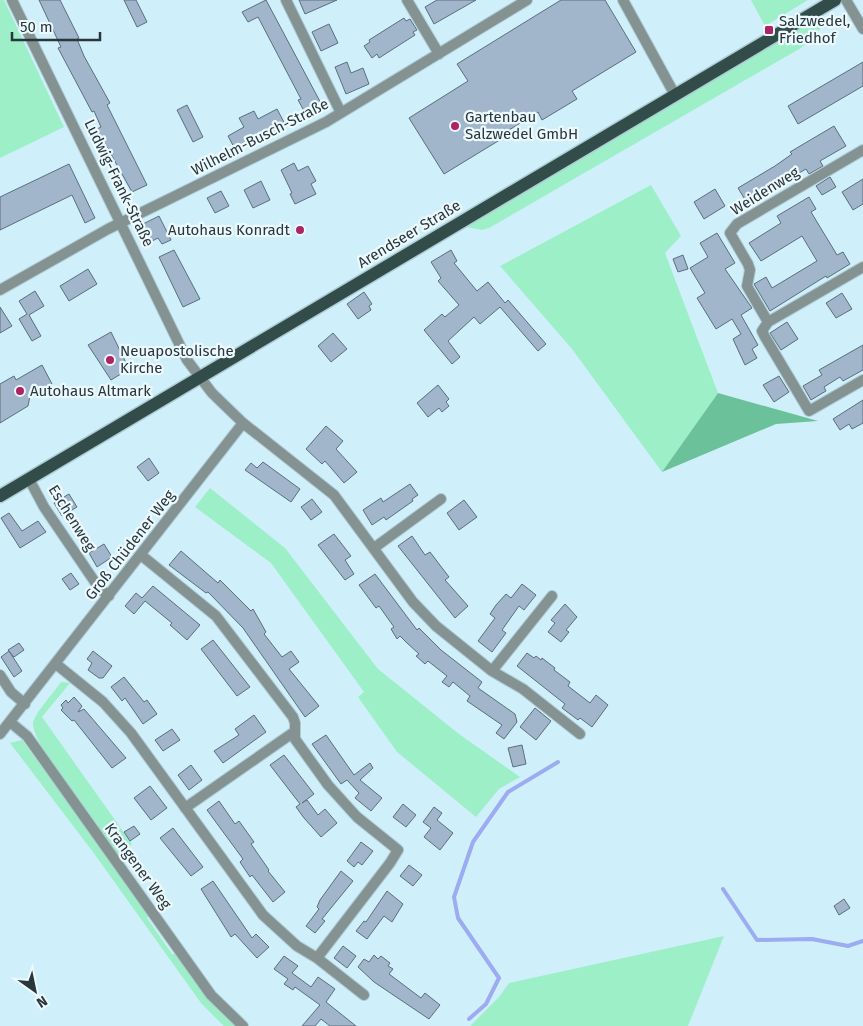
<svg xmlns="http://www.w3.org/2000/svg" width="863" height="1026" font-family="'Fira Sans',sans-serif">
  <rect width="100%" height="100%" fill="#cff0fa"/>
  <!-- green -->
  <path fill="#9defc8" d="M0 0H4L64 127 0 158Z
    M751 0H808L765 26Z
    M823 19 829 20 801 48 489 228 482 230 467 227 809 22Z
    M651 185 681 236 665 253 718 393 662 472 572 349 500 266Z
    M210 488 285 548 378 669 459 734 520 777 499 789 476 817 397 752 358 697 364 692 271 563 195 507Z
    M61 682 70 683 42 717 132 844 117 854C101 832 31 744 33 723 34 714 55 691 61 682Z
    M22 740 149 914 147 918 172 954H178L237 1026H224L201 1003 93 852 10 743Z
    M724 936 688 1026H470L499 997 509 983Z"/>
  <!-- forest -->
  <path fill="#6bc29a" d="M718 393 818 421 776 424 662 472Z"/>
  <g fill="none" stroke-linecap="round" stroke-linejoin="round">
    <!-- stream -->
    <path stroke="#9cabf2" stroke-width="4" d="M723 889 757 940 812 939 848 946 863 941
      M469 1019 486 1004 499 978 458 918 454 897 473 842 508 792 558 762"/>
  </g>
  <!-- building -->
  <path fill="#a1b6cb" stroke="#5a6e80" d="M39 0H60L79 38 77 39 84 56 110 103 107 105 147 185 132 192 97 129 101 127 94 111 92 112 58 48 61 47Z
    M124 0H136L147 22 137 27Z
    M266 0 324 109 308 118 298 100 301 99 258 17 248 22 242 12Z
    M299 0H337L305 14Z
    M437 0H476L434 24 425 7Z
    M561 0H605L636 52 572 91 577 99 542 120 538 112 501 135 503 138 444 174 409 118 468 81 457 64Z
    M404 18 406 21 410 19 417 30 413 32 415 35 379 58 377 54 372 58 364 46 370 42 369 40Z
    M329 24 338 43 321 51 312 32Z
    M347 62 351 73 363 68 369 84 346 94 335 67Z
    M863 62V86L798 124 788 106Z
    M187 105 203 137 193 142 177 110Z
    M277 109 286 126 267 136 266 133 235 149 228 136 244 127 239 118 254 111 258 119Z
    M834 126 846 146 820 161 823 166 809 174 806 169 747 203 738 188 775 166 792 154 790 152Z
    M294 163 298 171 308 166 316 181 311 184 316 194 295 204 290 194 292 193 281 170Z
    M69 164 95 218 85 223 72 195 0 230V197Z
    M830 177 836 187 822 195 816 186Z
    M863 179V204L853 210 842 192Z
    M261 181 270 200 253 208 244 190Z
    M715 189 725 206 704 219 694 202Z
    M221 191 229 206 215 213 207 198Z
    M809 197 816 209 811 212 837 255 843 252 850 264 827 278 826 276 770 311 754 284 766 277 772 288 817 261 802 236 761 261 749 243 781 223 777 216Z
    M159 216 171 240 162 244 158 238 152 241 143 224Z
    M717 233 735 263 725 269 752 308 741 315 758 345 752 349 757 358 745 365 733 339 741 334 732 319 716 329 697 298 705 293 690 268 708 257 700 243Z
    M174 250 200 299 183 307 159 257Z
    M451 250 457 261 454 263 477 291 488 282 505 303 508 300 546 344 538 351 500 307 480 324 474 317 448 341 460 357 452 364 424 330 442 314 445 317 459 305 438 281 441 278 431 262Z
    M683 255 688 269 678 272 673 259Z
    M88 269 97 284 69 301 60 286Z
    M35 291 44 306 29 315 41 336 32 341 19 319 27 314 19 301Z
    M364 292 372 304 369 306 371 310 358 319 347 304Z
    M842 293 852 309 836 318 826 303Z
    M0 307 12 326 0 333Z
    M787 322 798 339 781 350 770 333Z
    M111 332 129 369 111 380 88 345Z
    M333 333 347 349 331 362 318 346Z
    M863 345V370L843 381 840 377 824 387 826 391 811 400 803 386 822 375 819 370Z
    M42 365 52 384 30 396 28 406 0 423V384L14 376 16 380Z
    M779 376 789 392 774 402 763 385Z
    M438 385 449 399 446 402 449 406 442 412 439 408 428 417 417 403Z
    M863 400V423L852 429 849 424 840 430 833 419Z
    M326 426 343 441 336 449 357 472 344 483 325 461 322 464 306 449Z
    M149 458 159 473 148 481 137 467Z
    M263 462 300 489 291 502 245 470 251 463 257 468Z
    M410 484 418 495 412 499 413 501 386 520 384 517 372 525 363 510 381 498 383 502Z
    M69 494 77 507 62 516 54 503Z
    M312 499 322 512 311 520 301 507Z
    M464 500 477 517 459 530 447 513Z
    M9 513 22 531 38 521 46 532 20 548 1 518Z
    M334 534 351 556 345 560 354 574 345 580 318 545Z
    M412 536 425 555 430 552 449 577 445 580 468 606 455 618 398 546Z
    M104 544 112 557 97 567 89 553Z
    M181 551 218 583 220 580 251 611 253 609 266 632 264 634 282 657 291 651 299 662 289 669 319 706 305 717 243 628 208 592 206 593 169 565Z
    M71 573 79 584 70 590 62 579Z
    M375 574 417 630 419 628 441 650 482 682 478 688 515 714 517 722 504 739 496 733 502 725 467 701 470 696 453 682 449 687 442 682 447 676 428 661 425 664 416 656 419 654 406 642 400 636 397 639 391 629 394 627 379 606 376 608 359 585Z
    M522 584 536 595 524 610 519 606 502 630 506 633 492 652 478 641 495 618 490 614 496 605 506 594 511 598Z
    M153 586 200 625 187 640 170 625 172 623 145 601 134 614 125 606 136 593 142 598Z
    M565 604 577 617 566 630 569 632 561 642 548 632 555 623 551 620Z
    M213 640 250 687 237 696 201 649Z
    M19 643 24 650 14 657 8 650Z
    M9 651 22 671 14 677 1 657Z
    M93 651 112 666 103 678H99L88 670 92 663 87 659Z
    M527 653 534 658 536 656 541 660 542 658 555 668 554 670 570 682 568 686 590 703 596 695 608 705 592 727 580 718 578 720 562 708 565 704 517 666Z
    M124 677 144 702 147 700 157 714 143 724 125 698 122 701 111 687Z
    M74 697 82 706 78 712 84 709 126 758 112 768 74 720 72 721 61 710 63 708 61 705 66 700 68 703Z
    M535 708 551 721 536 740 520 727Z
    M254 715 266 732 223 763 214 751 239 735 235 729Z
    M172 729 180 740 163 751 155 740Z
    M326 735 354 775 370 763 373 768 360 780 382 798 371 811 355 798 359 793 347 780 341 784 312 744Z
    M522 745 526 764 513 767 508 748Z
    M284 755 314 794 302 803 307 800 318 815 325 809 337 823 321 837 304 818 296 807 300 804 270 765Z
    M191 765 202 780 189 790 178 775Z
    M150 786 167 808 151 820 134 798Z
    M219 801 235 824 239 821 254 842 251 844 269 870 268 871 285 892 273 902 252 875 250 877 240 862 243 859 207 810Z
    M403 804 416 815 406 827 393 817Z
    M434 807 442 813 437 820 453 833 440 850 424 837 431 828 423 822Z
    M134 826 140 834 130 841 124 832Z
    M173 828 203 867 191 876 160 838Z
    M361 842 373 851 362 865 358 862 354 867 347 861Z
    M409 865 422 875 413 886 400 876Z
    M341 871 353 881 322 919 325 921 315 933 306 926 319 909 317 907 320 900Z
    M213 881 252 938 256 934 269 947 257 958 235 934 231 937 201 889Z
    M387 891 403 904 392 922 384 916 367 939 356 931 364 921 366 922Z
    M844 899 850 908 839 915 834 906Z
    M343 946 356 956 347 968 334 958Z
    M374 955 378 959 381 956 390 963 388 966 393 969 389 974 421 998 425 993 440 1005 429 1019 374 982 358 967 364 959 369 962Z
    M284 956 298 966 292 973 311 987 318 977 335 989 326 1002 356 1026H330L321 1019 315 1026H302L320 1005 295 987 293 990 284 984 288 979 274 969Z"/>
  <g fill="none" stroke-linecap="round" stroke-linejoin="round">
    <defs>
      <path id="minor" d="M286 0 341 113
        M407 0 439 54
        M623 0 675 95
        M846 0 863 29
        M863 150 737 224 730 233 748 264 750 270 747 286 768 322 762 331 765 337 809 411 863 380
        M0 290 108 229 326 122 527 0
        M768 322 863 267
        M243 423 334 495 413 602 436 626 492 671 523 689 580 734
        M29 479 44 507 99 588 109 596
        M374 548 441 499
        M141 555 216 616 293 717 295 723V739L328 785 357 817 398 850 390 863 317 958
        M56 664 103 702 131 733 263 915 297 946 317 958 364 995
        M492 671 552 596
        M0 675 11 692 25 704
        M10 722 27 736 211 995 243 1026
        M0 734 243 423 212 393 187 360 12 0
        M185 808 294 732"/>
      <path id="primary" d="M0 496 835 0"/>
    </defs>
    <!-- minor casing -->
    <use href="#minor" stroke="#aecbd4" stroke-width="12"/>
    <!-- primary casing -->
    <use href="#primary" stroke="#aecbd4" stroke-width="15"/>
    <!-- minor -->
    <use href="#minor" stroke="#849291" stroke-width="10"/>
    <!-- primary -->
    <use href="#primary" stroke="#324c4a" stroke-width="12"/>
  </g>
  <!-- markers -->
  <g fill="#ae2363" stroke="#ecf9fe" stroke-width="2">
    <rect x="764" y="25" width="10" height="10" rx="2.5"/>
    <circle cx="455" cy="126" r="5"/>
    <circle cx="300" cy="230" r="5"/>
    <circle cx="110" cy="360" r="5"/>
    <circle cx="20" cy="391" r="5"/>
  </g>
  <g text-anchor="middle" stroke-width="4.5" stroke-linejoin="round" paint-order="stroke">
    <!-- poi labels -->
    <g font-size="15" fill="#29363a" stroke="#ecf9fe" text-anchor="start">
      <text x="779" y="26">Salzwedel,<tspan x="779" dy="17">Friedhof</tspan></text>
      <text x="465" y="122">Gartenbau<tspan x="465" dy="17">Salzwedel GmbH</tspan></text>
      <text x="290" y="235" text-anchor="end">Autohaus Konradt</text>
      <text x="120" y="356">Neuapostolische<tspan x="120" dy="17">Kirche</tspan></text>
      <text x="30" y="396">Autohaus Altmark</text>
    </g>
    <!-- street labels -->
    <g font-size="15" fill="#29363a" stroke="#ecf9fe">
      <text transform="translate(260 137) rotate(-27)" y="5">Wilhelm-Busch-Straße</text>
      <text transform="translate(119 183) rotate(64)" y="5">Ludwig-Frank-Straße</text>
      <text transform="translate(765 191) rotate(-32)" y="5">Weidenweg</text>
      <text transform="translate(409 234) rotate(-31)" y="5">Arendseer Straße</text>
      <text transform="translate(72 518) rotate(58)" y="5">Eschenweg</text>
      <text transform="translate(130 545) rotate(-52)" y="5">Groß Chüdener Weg</text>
      <text transform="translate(138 866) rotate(54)" y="5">Krangener Weg</text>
    </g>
  </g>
  <!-- north arrow -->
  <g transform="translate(35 991) rotate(147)" stroke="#ecf9fe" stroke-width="4" paint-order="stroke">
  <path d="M0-4L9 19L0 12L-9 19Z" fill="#29363a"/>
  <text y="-8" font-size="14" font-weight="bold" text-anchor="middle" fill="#29363a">N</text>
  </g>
  <!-- scale -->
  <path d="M12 32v8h88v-8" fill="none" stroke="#29363a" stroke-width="2.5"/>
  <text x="20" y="32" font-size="15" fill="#29363a" stroke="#ecf9fe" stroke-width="4" paint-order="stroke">50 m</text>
</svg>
